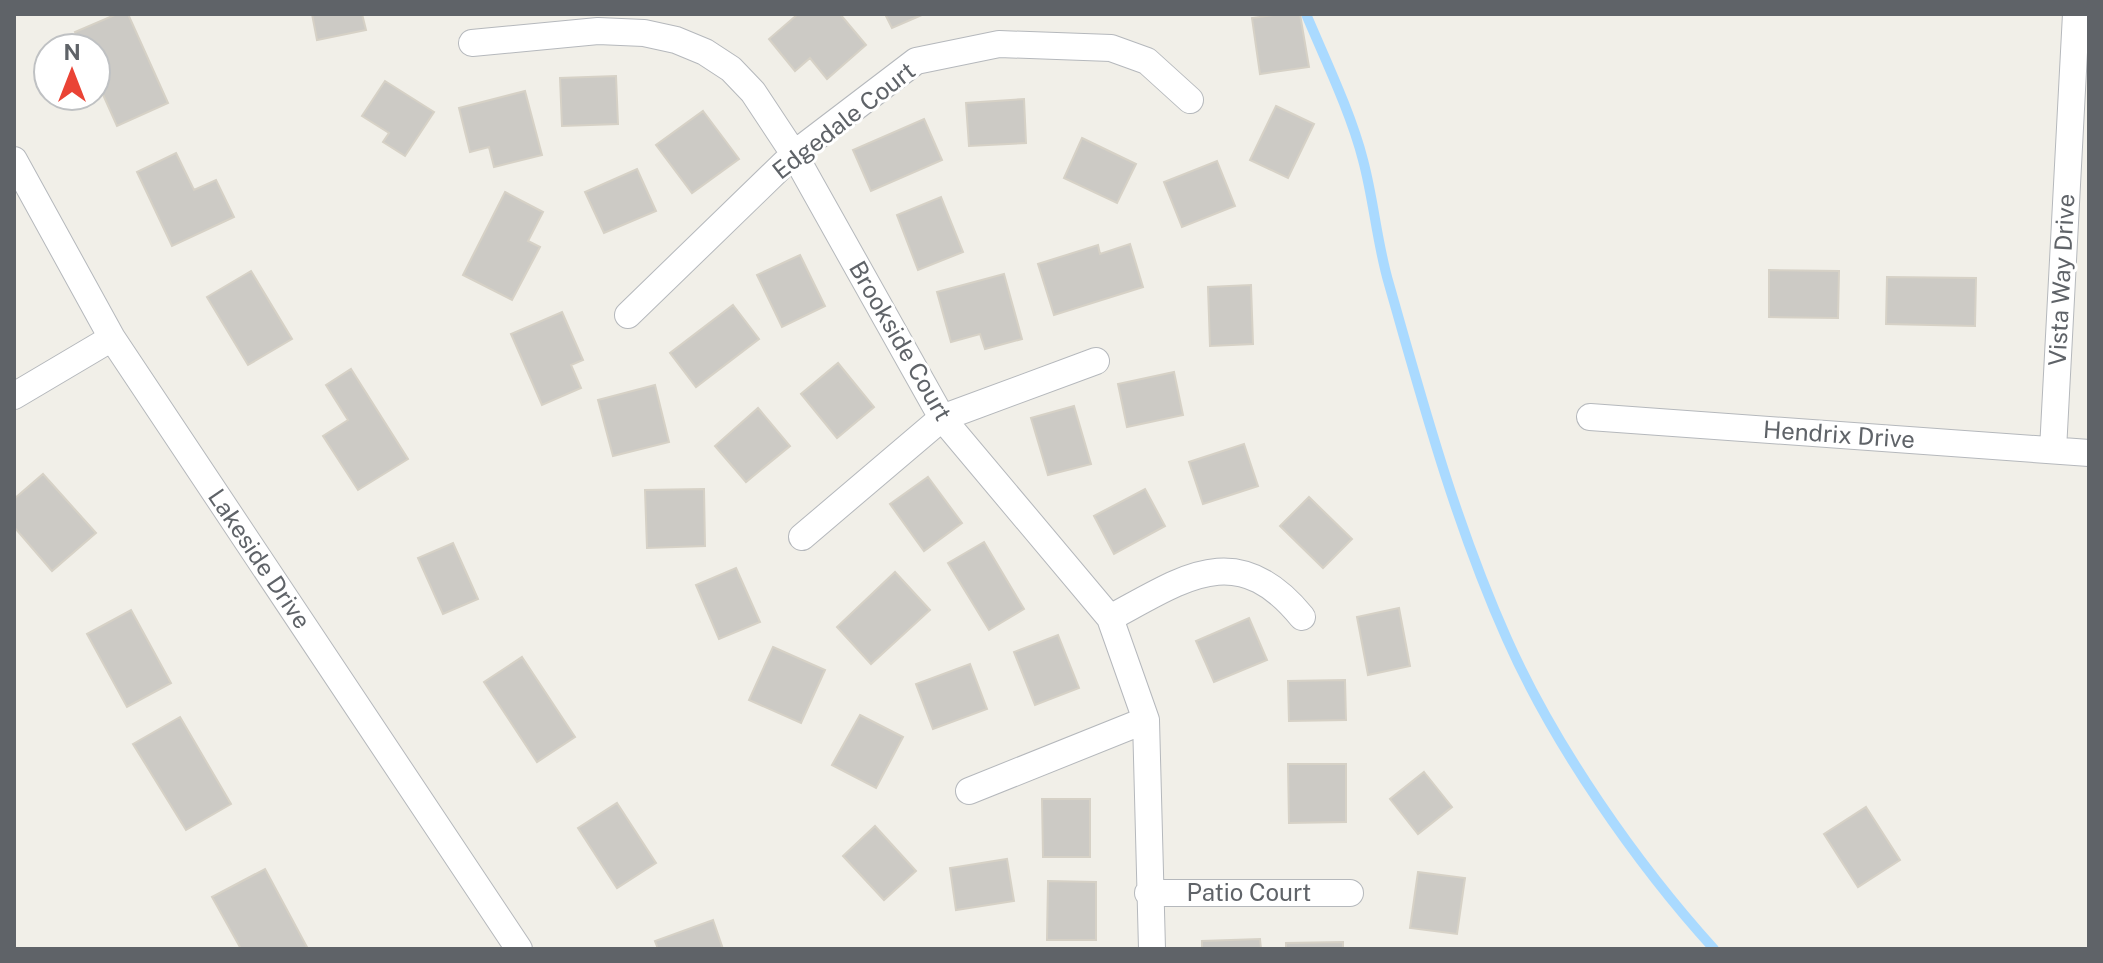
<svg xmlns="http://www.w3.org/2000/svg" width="2103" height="963" font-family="'Public Sans',sans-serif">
  <rect width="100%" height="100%" fill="#f1efe8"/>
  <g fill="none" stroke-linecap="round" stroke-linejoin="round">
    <!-- stream -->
    <path stroke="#aadaff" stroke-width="10" d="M1306 14C1325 59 1351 113 1363 160 1374 201 1377 244 1389 284 1423 404 1456 525 1507 639 1554 745 1636 863 1714 949"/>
  </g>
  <!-- building -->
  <path fill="#cccac5" stroke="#d6d1c6" stroke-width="2" d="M117 14H128L168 103 117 126 96 79V48H82L75 32Z
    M312 14H362L366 30 317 40Z
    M798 14H840L866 45 827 79 810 58 795 71 769 39Z
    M885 14H924L892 28Z
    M1280 14H1300L1309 67 1260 74 1252 18Z
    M616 76 618 124 562 126 560 78Z
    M385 81 434 112 405 156 383 142 389 133 362 116Z
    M525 91 542 155 494 167 489 147 470 152 459 108Z
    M1024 99 1026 143 969 146 966 103Z
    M1276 106 1314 124 1288 178 1250 160Z
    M703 111 739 159 692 193 656 145Z
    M924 119 942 160 871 191 853 150Z
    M1082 138 1136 164 1117 203 1064 178Z
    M176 153 194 190 216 180 234 217 172 246 137 172Z
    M1217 161 1235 206 1182 227 1164 182Z
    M637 169 656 211 604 233 585 192Z
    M505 192 543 212 528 241 540 247 512 300 463 275Z
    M941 197 963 252 918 270 897 215Z
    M1130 244 1143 287 1054 315 1038 264 1098 245 1100 254Z
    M800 255 825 306 782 327 757 275Z
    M1769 270 1839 271 1838 318 1769 317Z
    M251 271 292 339 248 365 207 297Z
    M1004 274 1022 339 985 349 980 334 951 342 937 292Z
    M1887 277 1976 278 1975 326 1886 324Z
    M1251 285 1253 344 1210 346 1208 287Z
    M733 305 759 339 696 387 670 353Z
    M562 312 583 360 571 365 581 388 542 405 511 334Z
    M838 363 874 407 837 438 801 394Z
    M351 369 408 459 358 490 323 436 348 420 326 385Z
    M1174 372 1183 415 1127 427 1118 384Z
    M655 385 669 442 613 456 598 400Z
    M1074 406 1091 464 1048 475 1031 418Z
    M758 408 790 446 746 482 715 446Z
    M1244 444 1258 486 1203 504 1189 462Z
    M43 474 96 533 52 571 14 527V499Z
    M928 477 962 523 924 551 890 504Z
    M704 489 705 546 647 548 645 490Z
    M1145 489 1165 526 1114 554 1094 516Z
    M1309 497 1352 539 1323 568 1280 526Z
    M984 542 1024 609 989 630 948 563Z
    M453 543 478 599 443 614 418 558Z
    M736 568 760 622 719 639 696 585Z
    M895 572 930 610 871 664 837 627Z
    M1399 608 1410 666 1368 675 1357 617Z
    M131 610 171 683 127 707 87 634Z
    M1249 618 1267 660 1214 682 1196 641Z
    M1058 635 1079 688 1035 705 1014 652Z
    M773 647 825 670 801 723 749 700Z
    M522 657 575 737 537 762 484 682Z
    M970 664 987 709 933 729 916 684Z
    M1345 680 1346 720 1289 721 1288 681Z
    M860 715 903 737 876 788 832 765Z
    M180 717 231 804 186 830 133 744Z
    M1288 764H1346V822L1289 823Z
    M1424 772 1452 807 1418 834 1390 799Z
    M1042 799H1090V857H1043Z
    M617 803 656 863 617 888 578 828Z
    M1866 807 1900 860 1858 887 1824 834Z
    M875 826 916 871 884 900 843 856Z
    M1007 859 1014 901 956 910 950 868Z
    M265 869 308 949H241L212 897Z
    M1418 872 1465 878 1457 934 1410 928Z
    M1048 881 1096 882V940H1047Z
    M713 920 723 949H658L655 941Z
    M1260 939 1261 949H1202V941Z
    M1343 942V949H1286V943Z"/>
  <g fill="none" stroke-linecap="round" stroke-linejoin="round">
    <defs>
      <path id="minor" d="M472 43 598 31 644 33 676 40 705 52 731 69 753 92 794 154 942 418 1110 618 1146 720 1152 949
        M14 160 112 338 519 949
        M628 315 794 154 916 61 999 44 1111 48 1147 61 1190 100
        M14 396 112 338
        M1590 417 2089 453
        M2053 450 2076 14
        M802 537 942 418 1096 361
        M1110 618C1183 579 1237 537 1302 617
        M969 791 1146 720
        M1148 893H1350"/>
    </defs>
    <!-- minor casing -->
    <use href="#minor" stroke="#b5b8bc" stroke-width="28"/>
    <!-- minor -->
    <use href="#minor" stroke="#fff" stroke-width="26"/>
  </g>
  <g text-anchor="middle" stroke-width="6" stroke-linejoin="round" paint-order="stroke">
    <!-- street labels -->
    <g font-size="24" fill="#5f6368" stroke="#fff">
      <text transform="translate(844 121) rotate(-38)" y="8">Edgedale Court</text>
      <text transform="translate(2062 280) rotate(-87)" y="8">Vista Way Drive</text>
      <text transform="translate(900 341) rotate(60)" y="8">Brookside Court</text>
      <text transform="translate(1839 435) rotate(4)" y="8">Hendrix Drive</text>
      <text transform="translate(259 559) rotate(56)" y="8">Lakeside Drive</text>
      <text x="1249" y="901">Patio Court</text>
    </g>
  </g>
  <!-- border -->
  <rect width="2103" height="963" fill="none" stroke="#5f6368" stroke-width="32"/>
  <!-- north arrow -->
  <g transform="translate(72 72)"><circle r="38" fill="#ffffff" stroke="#bfc1c3" stroke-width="2"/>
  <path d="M0-6L14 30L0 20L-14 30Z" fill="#ea4335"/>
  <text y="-12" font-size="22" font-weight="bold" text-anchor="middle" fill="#5f6368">N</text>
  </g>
</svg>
